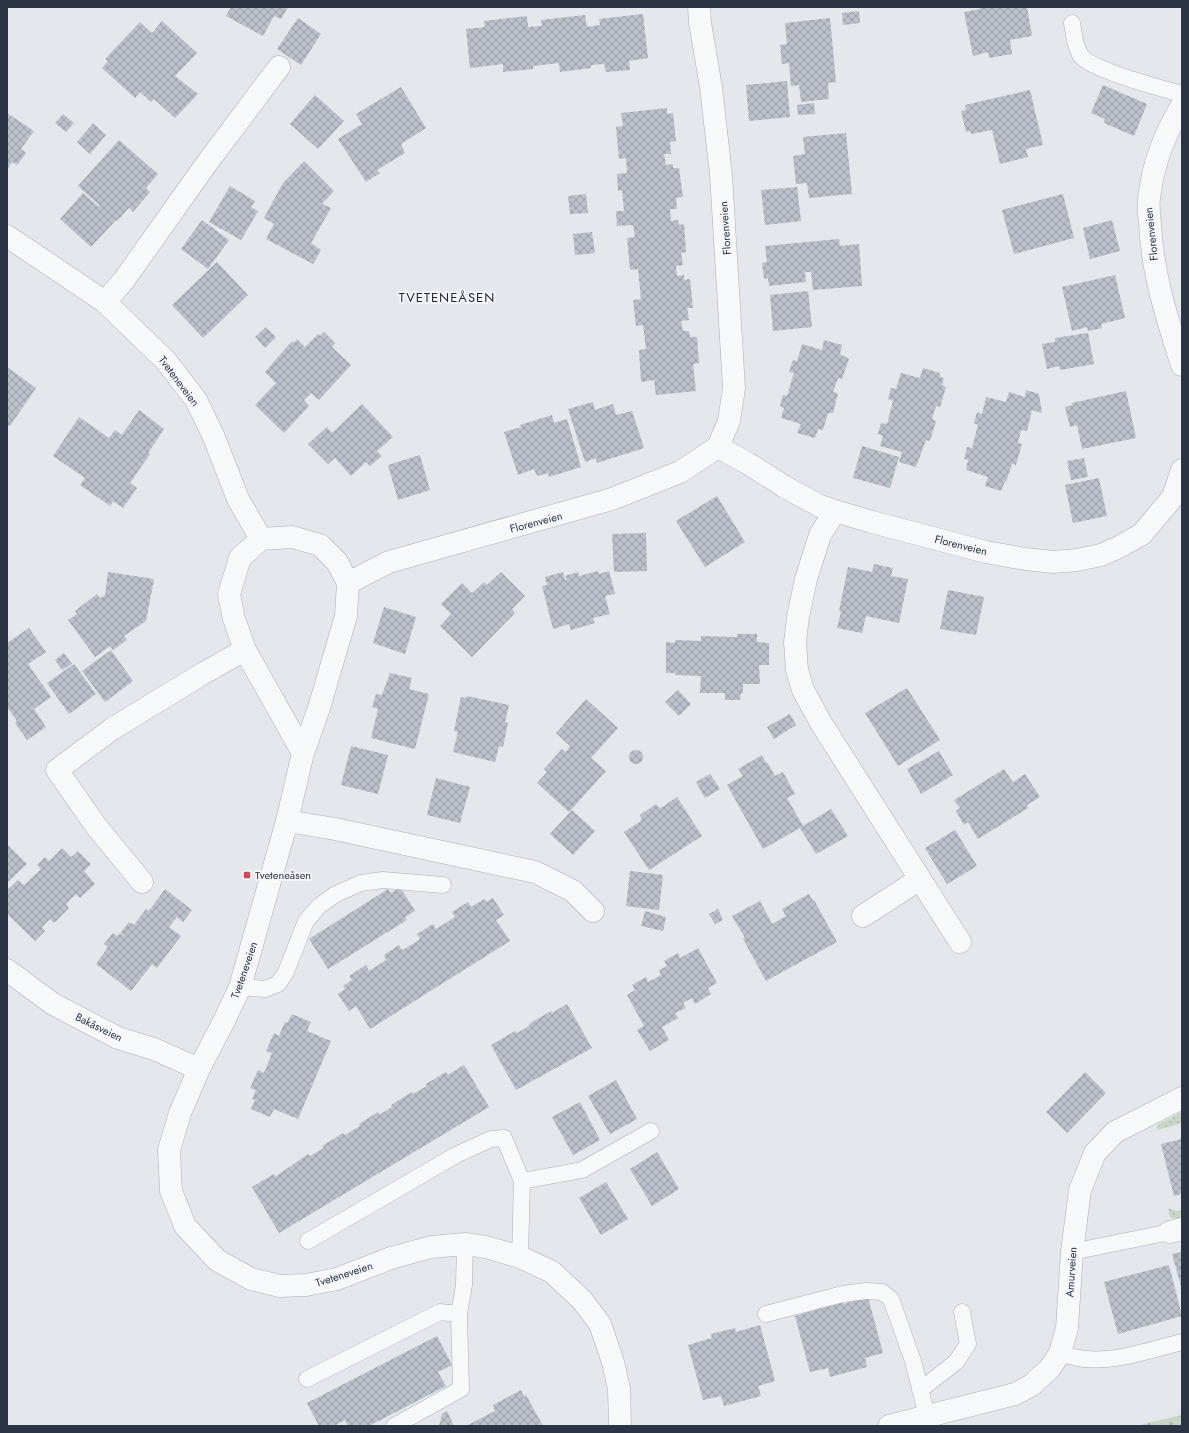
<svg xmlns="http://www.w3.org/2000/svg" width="1189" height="1433" font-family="Jost,sans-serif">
  <defs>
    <pattern id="grass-dots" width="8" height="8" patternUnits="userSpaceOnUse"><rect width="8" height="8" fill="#c9d6c5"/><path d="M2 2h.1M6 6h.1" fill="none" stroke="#adb8ab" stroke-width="1.8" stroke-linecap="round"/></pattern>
    <pattern id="forest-firs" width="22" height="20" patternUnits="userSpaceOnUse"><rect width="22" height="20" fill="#c9d6c5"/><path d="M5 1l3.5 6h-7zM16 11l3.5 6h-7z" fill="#adb8ab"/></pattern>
    <pattern id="building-cross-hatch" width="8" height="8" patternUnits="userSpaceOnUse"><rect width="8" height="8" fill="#bbc0ca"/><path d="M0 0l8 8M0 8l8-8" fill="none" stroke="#989da6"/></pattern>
  </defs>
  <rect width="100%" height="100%" fill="#e4e7ec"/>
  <!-- grass -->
  <path fill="url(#grass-dots)" d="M1182 1112V1123L1158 1130 1157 1127 1159 1124Z
    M1168 1208 1177 1211 1182 1210V1221L1170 1217Z"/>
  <!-- forest -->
  <path fill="url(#forest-firs)" d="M1182 1415V1426H1139L1144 1424Z"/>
  <!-- building -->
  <path fill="url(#building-cross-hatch)" d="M231 7H288L281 19 274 16 263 36 226 16Z
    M979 7H1027L1032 36 1010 40 1012 54 989 58 988 52 973 56 964 12 980 9Z
    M859 11 860 23 843 25 842 13Z
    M643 14 648 58 629 61 630 70 606 72 604 64 591 65V68L560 72 559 63 533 66V69L503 72V64L470 68 466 29 485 27 484 21 527 16 528 27 542 26 541 20 585 15 587 27 600 25 599 19Z
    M298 18 321 34 301 65 277 49Z
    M830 18 836 82 828 83 829 99 801 102 799 85 791 86 789 63 782 64 780 45 787 44 785 23Z
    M162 21 197 53 175 76 198 94 175 118 154 99 151 102 140 92 135 98 102 68 108 61 105 59 140 22 152 33Z
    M787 81 790 117 749 121 746 85Z
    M1103 85 1147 104 1134 136 1104 123 1105 119 1091 113Z
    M401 87 426 128 401 144 405 153 377 170 380 173 366 182 338 139 362 124 356 114Z
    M1030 90 1043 145 1026 149 1028 157 1000 164 992 130 971 134V131L966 132 961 111 966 110 965 105Z
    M315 95 344 121 318 149 290 124Z
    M814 103 815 114 798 115 797 105Z
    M667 108V114L673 113 676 141 670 142 671 154H664L666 165 673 164V168H679L683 197 676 198 677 209H670L671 221 678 220 679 225 684 224 686 252 681 253 683 265 676 266 677 276 684 275V280L690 279 693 308H687L689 320 681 321 683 331H689L690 337H697L699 363 693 364 696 391 656 395 654 380 641 382 639 350 646 349 643 325 636 326 633 300 641 299 638 269 630 270 627 238 635 237 633 225 617 226 616 211H624L622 190 618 191 617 174 627 173 626 158 619 159 616 127 623 126 621 113Z
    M7 113 34 131 21 149 26 153 17 165 12 162 7 170Z
    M63 114 74 123 66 132 55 123Z
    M93 123 106 135 90 154 77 142Z
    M846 133 852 194 809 198 807 183 796 184 793 156 805 154 803 137Z
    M119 140 158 174 146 188 150 192 133 212 129 208 117 221 116 220 91 247 60 219 83 193 99 207 100 206 78 186Z
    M304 161 334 191 322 204 331 208 311 243 321 250 313 264 266 239 274 224 264 218 283 183Z
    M230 186 255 201 251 207 258 211 241 240 209 222Z
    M797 187 801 221 765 225 761 190Z
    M586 194 588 213 570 214 568 196Z
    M1063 194 1074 238 1014 254 1002 210Z
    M202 220 229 240 208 269 181 249Z
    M1112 220 1120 251 1090 259 1083 228Z
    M592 232 595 253 575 255 573 234Z
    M839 239 840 246 859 244 862 286 813 290 811 272H805L806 282 769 286 768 278 764 279 762 263 767 262 765 246Z
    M217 262 248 295 203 338 172 305Z
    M1115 275 1125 318 1101 324 1102 328 1088 331 1087 327 1072 331 1062 287Z
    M808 291 812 327 773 331 770 295Z
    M266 327 276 337 265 348 255 337Z
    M324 332 335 343 332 347 351 365 319 400 311 393 304 400 309 406 284 433 255 405 276 383 265 372 292 341 294 343 297 339 305 347 318 334 320 336Z
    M1088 333 1094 364 1060 370 1059 366 1047 369 1042 344 1055 342V338Z
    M824 340 842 345 840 354 849 359 842 379 838 378 833 392 838 393 833 413H828L823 430 818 429 815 438 797 433 801 424 781 418 784 408 780 406 783 395 787 396 794 373 789 372 793 360 797 361 802 344 822 350Z
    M7 367 36 388 10 426 7 424Z
    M923 368 940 373V377L944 378 942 385 946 387 940 407 936 406 932 419 936 421 930 441 926 440 916 467 899 462 902 452 880 446 883 436 878 434 881 423 887 424 893 401 888 399 891 388 896 389 901 373 920 378Z
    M1026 390 1039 394 1042 413 1032 410 1027 431 1021 430 1018 443 1022 444 1016 465 1012 464 1006 482 1005 481 1001 491 985 486 988 477 966 470 968 460 964 459 967 447 972 448 978 425 974 423 977 412 982 414 986 397 1006 402 1009 392 1025 397Z
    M1126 391 1136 438 1082 449 1077 425 1070 427 1065 407 1072 405V403Z
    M593 402 595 410 613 404 616 415 632 411 644 448 597 463 596 458 585 462 568 409Z
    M362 404 393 437 377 451 382 456 370 466 366 462 351 476 335 458 328 464 308 444 327 427 332 433Z
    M139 410 164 429 148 453 150 454 130 483 137 488 123 508 113 501 110 506 80 485 85 478 53 456 79 417 109 438 115 430 122 435Z
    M552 415 554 423 567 419 581 467 549 477 548 473 537 476 534 469 518 475 504 432 521 427 520 425Z
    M862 446 899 457 890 488 853 478Z
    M420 455 430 490 398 500 388 465Z
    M1084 458 1088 477 1071 480 1067 461Z
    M1099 478 1107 516 1073 523 1065 485Z
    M717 496 745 542 705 567 676 521Z
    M646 533 647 571 614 572 612 534Z
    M874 564 893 568 891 576 908 579 899 623 866 616 862 633 837 628 841 612 839 611 848 567 872 572Z
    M598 571 599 574 609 571 615 594 605 596 610 614 593 618 595 623 571 630 569 624 553 629 542 586 547 585 545 577 563 572 565 580H567L565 576 578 572 579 576Z
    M108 572 154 579 146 621 124 636 127 640 113 650 110 646 95 657 68 620 77 614 75 611 97 594 100 598 105 595Z
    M501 572 525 596 512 609 515 613 472 657 440 626 451 614 441 604 462 583 472 593 484 582 487 585Z
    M948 590 984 597 976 635 940 629Z
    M384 607 416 617 405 654 373 643Z
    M29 628 46 652 28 664 51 697 34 709 46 727 27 740 15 723 17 721 7 707V643Z
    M737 634H757V642L769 643V665H759L760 684H743V693H741L740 700H725V693H700L701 676 675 675V673H666V642L675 643V640L701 641V636L737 637Z
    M111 650 133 681 105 702 82 671Z
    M64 653 72 664 62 670 55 660Z
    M74 664 96 694 69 714 47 683Z
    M390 673 412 678 409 689 429 694 415 749 371 738 378 709 372 707 376 694 382 695Z
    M907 688 940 740 898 766 865 713Z
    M678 690 691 704 679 716 665 702Z
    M467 696 509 705 505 722 508 723 503 747 499 746 495 762 453 752 458 732 454 731 461 697 466 698Z
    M586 699 618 728 591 758 606 771 569 812 537 783 547 772 544 769 562 749 566 752 570 746 556 733Z
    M790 714 796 725 774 739 767 727Z
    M351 746 388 755 378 794 341 785Z
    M629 757a7 7 0 1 1 14 0a7 7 0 1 1-14 0Z
    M939 751 953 775 921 794 907 769Z
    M762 755 766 763 767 762 775 776 783 772 795 794 787 798 803 826 831 809 848 836 816 854 800 828 763 849 727 785 743 776 738 769Z
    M1004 769 1013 782 1025 774 1040 797 1027 805 1028 808 978 839 968 822 964 825 956 811 960 808 954 800Z
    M710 774 720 789 705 798 696 782Z
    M436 778 470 787 460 823 427 815Z
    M677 797 702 836 649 870 624 832 641 821 640 820 642 819 640 815 656 804 659 808 661 807V808Z
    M572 810 595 831 573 855 550 834Z
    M955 830 977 866 947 884 925 848Z
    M7 844 27 864 7 883Z
    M62 848 71 857 78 851 91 864 84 871 95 884 80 898 76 894 66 904 69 908 54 923 50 919 42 927 45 931 35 941 7 914V890L18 880 24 885 41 869 37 865 45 857 49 861Z
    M630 871 663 875 659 910 626 906Z
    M400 887 415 911 405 917 407 920 328 969 309 939 388 889 391 893Z
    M165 889 192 910 183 922 177 917 169 927 181 936 157 968 152 964 131 991 96 964 108 947 104 944 113 933 117 936 120 933 125 937 121 932 129 922 134 925 146 909 149 911Z
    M809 894 813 901 814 900 837 942 766 981 743 939 745 938 732 916 760 901 772 924 786 916 782 909Z
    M493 898 504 915 496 920 510 941 370 1029 356 1006 349 1011 338 994 345 989 343 986 352 980 349 976 366 965 369 971 386 960 384 955 399 945 402 950 413 944 420 939 417 934 433 924 436 929 455 917 452 912 468 902 471 907 484 899 486 902Z
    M718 909 723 920 715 924 709 914Z
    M645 911 666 917 663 931 641 926Z
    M698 948 717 983 708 988 711 994 695 1004 692 998 683 1003 686 1008 675 1013 678 1018 662 1027 669 1040 650 1051 637 1030 644 1026 627 995 635 990 632 985 646 977 648 982 661 975 659 970 667 966 664 961 678 953 680 958Z
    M567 1004 592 1048 516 1090 491 1045 515 1031 517 1033 529 1026V1024L551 1011 552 1013Z
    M292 1014 311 1022 307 1031 331 1041 298 1119 274 1109 270 1117 251 1109 255 1100 252 1099 256 1090 250 1088 258 1070 264 1073 272 1053 266 1051 274 1033 279 1036 285 1022 287 1023Z
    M464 1065 489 1107 279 1233 252 1187 274 1174 275 1177 308 1154 310 1156 324 1148 322 1146 343 1133 345 1135 360 1126 359 1124 378 1112 379 1115 392 1107 391 1105 412 1092 413 1094 427 1086 426 1084 446 1072 448 1075Z
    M1085 1072 1106 1093 1067 1133 1046 1112Z
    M616 1080 637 1119 610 1134 588 1096Z
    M580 1102 600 1140 573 1155 552 1117Z
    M1182 1139V1194L1174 1196 1161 1144Z
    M657 1152 679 1189 652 1206 630 1169Z
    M606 1182 628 1219 601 1235 579 1198Z
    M1182 1252V1290L1172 1254Z
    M1169 1265 1182 1316 1118 1334 1104 1282Z
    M868 1297 883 1353 865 1358 867 1367 830 1377 828 1368 810 1372 795 1316 819 1309V1306L842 1300 843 1304Z
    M760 1325 775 1381 758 1386 761 1396 724 1406 721 1396 703 1400 688 1345 712 1338 711 1334 735 1328 736 1332Z
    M437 1336 452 1365 438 1372 446 1386 369 1426H348L345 1420 334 1426H319L307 1403Z
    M521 1390 524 1397 526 1395 543 1426H466L495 1411 493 1405Z
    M447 1411 454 1426H439L442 1414Z"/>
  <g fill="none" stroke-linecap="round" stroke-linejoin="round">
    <defs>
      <path id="service" d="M1072 23C1074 34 1075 47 1081 56 1092 70 1163 89 1182 94
        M240 987 265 989 278 984 286 972 306 921 319 906 336 894 361 883 383 880 443 885
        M522 1181 582 1170 651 1131
        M308 1241 456 1155 491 1139 504 1138 522 1181 520 1257
        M1072 1252 1170 1232
        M766 1314 843 1294 866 1291 882 1292 891 1299 913 1361 927 1416
        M1060 1353C1066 1355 1072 1357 1078 1358 1113 1364 1149 1350 1182 1342
        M307 1379 440 1312 459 1314
        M920 1390 956 1362 968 1344 962 1312
        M394 1426 461 1389 459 1314 464 1285 465 1244"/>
      <path id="minor" d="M1182 105C1164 136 1153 163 1149 199 1148 207 1149 215 1150 223 1152 272 1167 319 1182 365
        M7 236 105 302 166 361 196 400 213 435 238 499 261 539
        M105 302 124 280 207 163 279 67
        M718 447 749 464 785 487 820 506 835 511 872 522 986 552 1025 559 1054 562 1077 560 1101 555 1119 547 1142 534 1173 497 1182 470
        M835 511 820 535 806 579 798 617 795 642 797 670 803 690 821 723 960 942
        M348 583 389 562 612 499 680 472 718 447 729 421 734 388 721 175 711 87 700 23 699 7
        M287 821 335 829 535 872 573 891 593 911
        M142 882 96 826 57 770 112 729 202 674 245 650
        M863 916 920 879
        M7 970 53 1004 118 1038 154 1049 199 1069
        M1170 1232 1182 1229
        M889 1426 1015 1394 1032 1385 1050 1368 1060 1353 1067 1328 1072 1252 1080 1190 1095 1153 1115 1132 1182 1098"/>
      <path id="tertiary" d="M303 753 245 650 234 619 229 594 240 558 261 539 292 537 320 545 337 562 348 583 346 616 319 708 303 753 287 821 240 987 224 1021 199 1069 180 1113 169 1150 171 1191 185 1226 217 1260 251 1279 280 1286 306 1285 337 1279 391 1258 431 1247 465 1244 486 1247 520 1257 552 1272 582 1300 600 1324 613 1362 619 1389 620 1426"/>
    </defs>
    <!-- service casing -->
    <use href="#service" stroke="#a9aeb7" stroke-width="17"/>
    <!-- minor casing -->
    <use href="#minor" stroke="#a9aeb7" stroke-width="23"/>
    <!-- tertiary casing -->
    <use href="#tertiary" stroke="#a9aeb7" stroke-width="23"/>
    <!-- service -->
    <use href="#service" stroke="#f7f8fa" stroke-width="16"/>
    <!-- minor -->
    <use href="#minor" stroke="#f7f8fa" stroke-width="22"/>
    <!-- tertiary -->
    <use href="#tertiary" stroke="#f7f8fa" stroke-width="22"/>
  </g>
  <!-- markers -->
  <rect fill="#d1495b" stroke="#f4f6f9" stroke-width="1.5" x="243" y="871" width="8" height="8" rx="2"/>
  <g text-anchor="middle" stroke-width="4" stroke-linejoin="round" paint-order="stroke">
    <!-- street labels -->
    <g font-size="11" fill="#2b3445" stroke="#f4f6f9">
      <text transform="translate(725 228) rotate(-94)" y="4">Florenveien</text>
      <text transform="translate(1151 234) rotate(-96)" y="4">Florenveien</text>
      <text transform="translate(179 381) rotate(53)" y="4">Tveteneveien</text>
      <text transform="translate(536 522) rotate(-15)" y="4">Florenveien</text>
      <text transform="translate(961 545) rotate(14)" y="4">Florenveien</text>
      <text transform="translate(244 970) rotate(-71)" y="4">Tveteneveien</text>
      <text transform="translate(99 1027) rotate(26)" y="4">Bakåsveien</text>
      <text transform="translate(1071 1272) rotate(-86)" y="4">Amurveien</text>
      <text transform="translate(344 1274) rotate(-18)" y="4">Tveteneveien</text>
    </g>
    <!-- poi labels -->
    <g font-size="11" fill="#2b3445" stroke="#f4f6f9" text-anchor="start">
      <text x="255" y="879">Tveteneåsen</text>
    </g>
    <!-- quarter labels -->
    <g font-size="13" letter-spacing="1" fill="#1d2536" stroke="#f4f6f9">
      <text x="447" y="302">TVETENEÅSEN</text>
    </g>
  </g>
  <!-- border -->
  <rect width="1189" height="1433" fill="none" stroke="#2b3445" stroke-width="16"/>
</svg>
